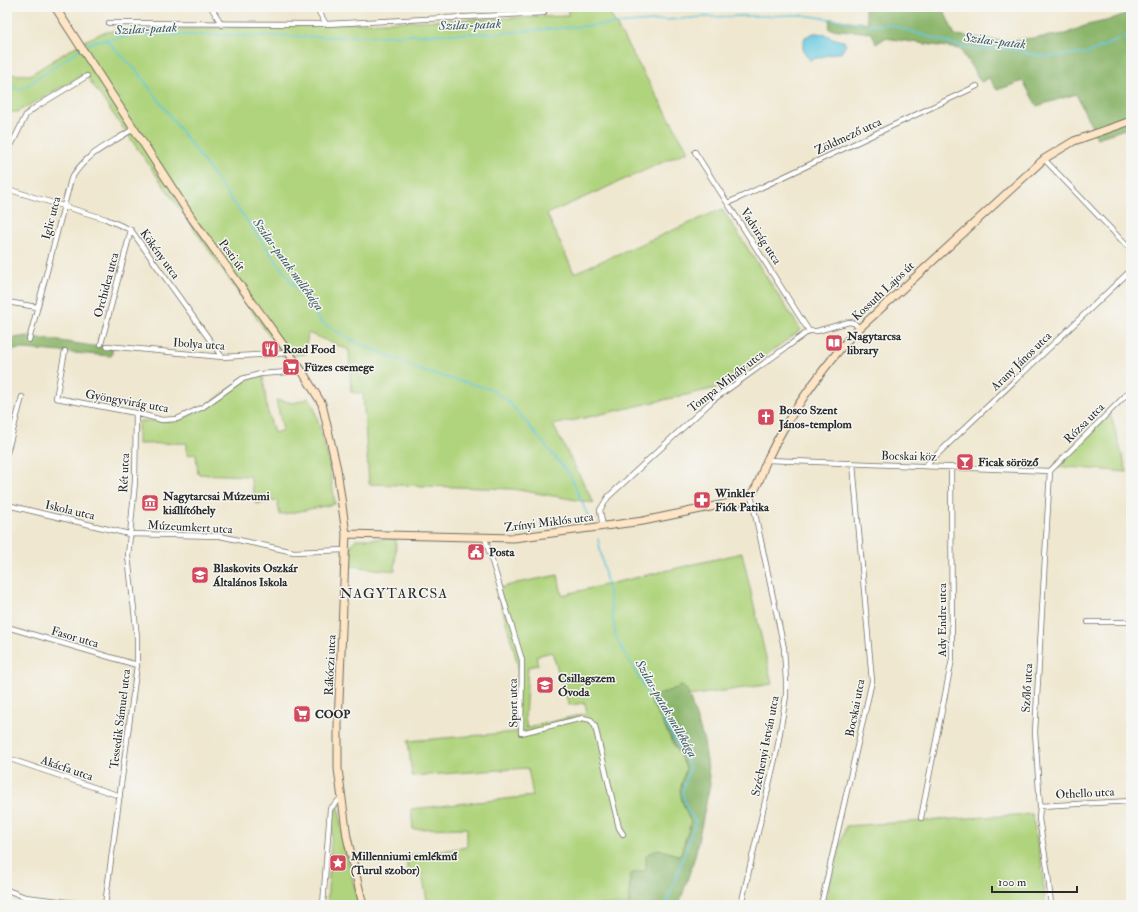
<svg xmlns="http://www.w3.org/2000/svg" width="1138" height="912" font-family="'IM FELL Double Pica',serif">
  <rect width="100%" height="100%" fill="#f6f6f2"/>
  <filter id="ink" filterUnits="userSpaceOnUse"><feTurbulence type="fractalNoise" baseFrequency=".025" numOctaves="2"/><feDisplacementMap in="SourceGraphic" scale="8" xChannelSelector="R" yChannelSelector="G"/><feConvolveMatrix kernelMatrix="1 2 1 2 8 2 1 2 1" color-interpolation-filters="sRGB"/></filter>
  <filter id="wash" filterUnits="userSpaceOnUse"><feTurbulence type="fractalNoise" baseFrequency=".012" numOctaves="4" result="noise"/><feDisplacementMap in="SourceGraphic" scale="16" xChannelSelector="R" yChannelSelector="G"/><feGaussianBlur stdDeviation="0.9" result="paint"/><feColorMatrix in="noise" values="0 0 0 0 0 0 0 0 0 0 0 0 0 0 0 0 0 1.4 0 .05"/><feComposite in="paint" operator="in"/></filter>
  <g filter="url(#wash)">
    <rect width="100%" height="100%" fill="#efe7cf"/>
    <!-- green -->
    <path fill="#b0d47d" stroke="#6e8054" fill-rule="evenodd" d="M568 7H606L688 151 547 214 574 273 722 209 801 330 721 387 553 425 594 503 513 489 369 484 363 394 351 392 349 350 308 333 305 354 284 357 85 74 17 112H7V74L30 75 84 41 102 33 114 31 568 16Z
      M263 376 267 409 274 433 283 430 276 400 294 403 309 398 313 404 328 457 335 504 280 515 277 500 256 504 250 476 198 474 196 454 187 455V443L138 444V423L140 421C156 420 171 424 186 417 214 406 232 379 263 376Z
      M1110 413 1127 472 1069 467 1052 468Z
      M356 539H396L395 571 350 566 351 544Z
      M742 553 772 684 688 696 687 690 662 722 686 768C679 791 682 801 691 823L680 856 664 851 646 870 630 874 629 905H428L422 874 408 876 406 856 467 847V828L413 829 411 809 533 796 528 768 412 776 408 741 517 732 518 665 497 589 517 583 558 575 562 595ZM552 652 569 705 585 703 587 713 527 728 525 718 528 667 538 665 536 656Z
      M339 807 343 839 359 905H327L333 813Z
      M1032 814 1042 868 1045 905H824L846 826Z"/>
    <!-- forest -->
    <path fill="#8cb66c" stroke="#5c704c" d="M864 7H942L955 35 1005 41 1043 37 1065 34 1087 25 1106 21 1131 12V127L1097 138 1076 94 1037 106 1023 81 997 90 989 78 981 82 960 49 885 38 876 44 872 33 829 29 830 19 868 23Z
      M27 336 113 349 111 356 25 349 7 350V339Z
      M682 686 687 690 704 741 710 784 695 856 679 905H629L630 874 646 870V855L659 849 680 856 691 823 682 801 680 790 686 768 680 754 649 698Z"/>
    <!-- water -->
    <path fill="#63c7e0" stroke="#477986" d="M814 33C828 33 832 40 844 41L846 45 841 53H836L810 60C803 53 801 47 805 37Z"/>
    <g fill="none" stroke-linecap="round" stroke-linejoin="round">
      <!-- stream -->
      <path stroke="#63c7e0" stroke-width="1.5" d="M105 39 138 72 321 322 352 340 425 372 491 389 509 402 570 475 588 516
        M83 47 95 41 142 34 329 37 497 33 704 17 802 15 874 25H890L970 49 1005 48 1045 57 1088 53 1131 34
        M7 87 22 89 80 49
        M598 539 609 593 616 638 690 767 682 792 688 812 696 821 666 905"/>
    </g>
  </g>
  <g filter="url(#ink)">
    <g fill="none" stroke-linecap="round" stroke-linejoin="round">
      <defs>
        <path id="street" d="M211 7 222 25
          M316 7 326 24
          M109 23 326 24 544 13
          M695 152 809 331
          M7 154 26 115 36 107 87 76
          M1044 159 1131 250
          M7 189 106 219 131 230 222 357
          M728 203 977 86
          M7 302 37 307
          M29 340 71 179C87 152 108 146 133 129
          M101 344 131 230
          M107 346 222 357 289 353
          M65 351 56 398 136 413 162 420 177 419 203 407 242 379 260 374 302 371
          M7 453 22 397
          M767 460 1050 471
          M925 466 1131 270
          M1050 471 1035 732 1040 806 1039 819 1048 874 1051 905
          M1050 471 1131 390
          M7 505 129 534 220 536 294 552 345 550
          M603 527 600 510 608 497 713 400 809 331H817L849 322 854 323 859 328
          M485 538 522 660 521 733 583 718 591 720 595 726 619 828 623 834
          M1088 622H1131
          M7 627 137 665
          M7 758 120 796
          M1040 806 1131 801
          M921 818 952 659 951 467
          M7 890 25 897 92 905
          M105 905 137 665V637L128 556 135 482 136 413
          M323 905 330 809 341 798
          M741 905 777 750 786 696V681L784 648 751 495
          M821 905 872 681 853 464"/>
        <path id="secondary" d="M55 7 193 220 302 371 322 404 337 469 346 534 338 724V769L347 837 363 905
          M346 534 514 538 643 521 744 500C760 490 760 473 768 458 788 416 821 371 851 336L1044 159 1074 141 1131 121"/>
      </defs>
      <!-- street casing -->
      <use href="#street" stroke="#706d64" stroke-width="6"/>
      <!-- secondary casing -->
      <use href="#secondary" stroke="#706d64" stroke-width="9"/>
      <!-- street -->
      <use href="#street" stroke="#fff" stroke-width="4.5"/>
      <!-- secondary -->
      <use href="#secondary" stroke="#fde5c5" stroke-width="7"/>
    </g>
  </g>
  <!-- icons -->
  <defs>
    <symbol id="library-square" viewBox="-11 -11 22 22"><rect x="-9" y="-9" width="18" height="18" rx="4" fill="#d1495b" stroke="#f6f6f2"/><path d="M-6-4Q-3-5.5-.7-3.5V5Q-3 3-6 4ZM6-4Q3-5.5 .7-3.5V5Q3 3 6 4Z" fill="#fff"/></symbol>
    <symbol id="restaurant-square" viewBox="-11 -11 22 22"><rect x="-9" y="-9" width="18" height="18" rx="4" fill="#d1495b" stroke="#f6f6f2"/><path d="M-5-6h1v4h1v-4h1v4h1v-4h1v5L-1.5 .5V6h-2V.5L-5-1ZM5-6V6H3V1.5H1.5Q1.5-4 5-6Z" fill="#fff"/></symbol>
    <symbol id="supermarket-square" viewBox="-11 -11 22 22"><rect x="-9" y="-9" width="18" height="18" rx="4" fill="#d1495b" stroke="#f6f6f2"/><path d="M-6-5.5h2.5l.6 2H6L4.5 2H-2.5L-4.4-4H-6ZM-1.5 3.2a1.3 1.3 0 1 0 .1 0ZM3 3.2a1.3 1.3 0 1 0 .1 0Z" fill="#fff"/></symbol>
    <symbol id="church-square" viewBox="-11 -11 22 22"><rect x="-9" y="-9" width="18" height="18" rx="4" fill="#d1495b" stroke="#f6f6f2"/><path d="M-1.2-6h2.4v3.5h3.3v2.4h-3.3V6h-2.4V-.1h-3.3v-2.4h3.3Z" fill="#fff"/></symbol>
    <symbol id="bar-square" viewBox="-11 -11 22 22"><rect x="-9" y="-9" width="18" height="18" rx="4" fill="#d1495b" stroke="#f6f6f2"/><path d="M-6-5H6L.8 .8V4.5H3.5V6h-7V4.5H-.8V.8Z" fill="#fff"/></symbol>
    <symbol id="pharmacy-square" viewBox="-11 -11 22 22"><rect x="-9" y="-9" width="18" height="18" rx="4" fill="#d1495b" stroke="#f6f6f2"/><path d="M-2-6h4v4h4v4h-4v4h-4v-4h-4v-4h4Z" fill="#fff"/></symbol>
    <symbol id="museum-square" viewBox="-11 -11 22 22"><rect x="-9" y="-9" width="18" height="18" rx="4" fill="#d1495b" stroke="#f6f6f2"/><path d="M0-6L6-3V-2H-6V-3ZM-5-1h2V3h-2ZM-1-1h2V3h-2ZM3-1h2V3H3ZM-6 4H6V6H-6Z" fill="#fff"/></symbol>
    <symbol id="civic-square" viewBox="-11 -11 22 22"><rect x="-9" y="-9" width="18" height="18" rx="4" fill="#d1495b" stroke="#f6f6f2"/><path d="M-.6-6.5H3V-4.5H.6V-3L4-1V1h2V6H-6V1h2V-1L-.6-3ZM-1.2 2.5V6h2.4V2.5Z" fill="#fff"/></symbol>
    <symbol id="school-square" viewBox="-11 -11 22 22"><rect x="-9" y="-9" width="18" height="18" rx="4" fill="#d1495b" stroke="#f6f6f2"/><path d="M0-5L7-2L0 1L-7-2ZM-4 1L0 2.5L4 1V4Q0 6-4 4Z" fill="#fff"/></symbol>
    <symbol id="sight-square" viewBox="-11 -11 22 22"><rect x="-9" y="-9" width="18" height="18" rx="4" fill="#d1495b" stroke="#f6f6f2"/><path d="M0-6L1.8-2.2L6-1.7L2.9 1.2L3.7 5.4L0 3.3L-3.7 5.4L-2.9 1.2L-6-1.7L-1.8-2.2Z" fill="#fff"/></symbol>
  </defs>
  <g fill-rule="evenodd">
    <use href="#library-square" x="824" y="333" width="20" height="20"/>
    <use href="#restaurant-square" x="260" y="339" width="20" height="20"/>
    <use href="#supermarket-square" x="281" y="357" width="20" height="20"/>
    <use href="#church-square" x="756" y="407" width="20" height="20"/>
    <use href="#bar-square" x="955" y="452" width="20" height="20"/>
    <use href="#pharmacy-square" x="692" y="490" width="20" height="20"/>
    <use href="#museum-square" x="140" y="493" width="20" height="20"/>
    <use href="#civic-square" x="466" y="542" width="20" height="20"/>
    <use href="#school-square" x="190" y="565" width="20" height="20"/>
    <use href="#school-square" x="535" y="675" width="20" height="20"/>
    <use href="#supermarket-square" x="292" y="704" width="20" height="20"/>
    <use href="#sight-square" x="328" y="853" width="20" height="20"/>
  </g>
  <g text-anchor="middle" stroke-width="3" stroke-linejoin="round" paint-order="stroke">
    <!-- street labels -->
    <g font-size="12" fill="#2b2b2b" stroke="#f6f6f2">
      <text transform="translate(848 136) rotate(-25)" y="4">Zöldmező utca</text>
      <text transform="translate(51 218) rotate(-75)" y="4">Iglic utca</text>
      <text transform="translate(761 236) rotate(57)" y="4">Vadvirág utca</text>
      <text transform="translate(160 254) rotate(54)" y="4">Kökény utca</text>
      <text transform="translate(232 255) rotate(54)" y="4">Pesti út</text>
      <text transform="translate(106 285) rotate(-75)" y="4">Orchidea utca</text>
      <text transform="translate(883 291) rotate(-43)" y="4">Kossuth Lajos út</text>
      <text transform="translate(199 344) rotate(4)" y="4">Ibolya utca</text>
      <text transform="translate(1021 361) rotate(-44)" y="4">Arany János utca</text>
      <text transform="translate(726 381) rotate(-38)" y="4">Tompa Mihály utca</text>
      <text transform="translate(127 401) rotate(10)" y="4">Gyöngyvirág utca</text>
      <text transform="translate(1084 423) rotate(-45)" y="4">Rózsa utca</text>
      <text transform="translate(909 456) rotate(1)" y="4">Bocskai köz</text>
      <text transform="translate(124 473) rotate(-87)" y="4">Rét utca</text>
      <text transform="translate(70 510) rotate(13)" y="4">Iskola utca</text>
      <text transform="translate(549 522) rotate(-7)" y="4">Zrínyi Miklós utca</text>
      <text transform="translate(190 527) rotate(3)" y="4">Múzeumkert utca</text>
      <text transform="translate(942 620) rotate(-90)" y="4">Ady Endre utca</text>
      <text transform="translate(75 637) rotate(16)" y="4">Fasor utca</text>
      <text transform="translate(330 665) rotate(-87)" y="4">Rákóczi utca</text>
      <text transform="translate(1027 688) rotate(-87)" y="4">Szőlő utca</text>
      <text transform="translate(513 703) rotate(-91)" y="4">Sport utca</text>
      <text transform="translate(855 708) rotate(-79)" y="4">Bocskai utca</text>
      <text transform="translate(120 719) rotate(-83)" y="4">Tessedik Sámuel utca</text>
      <text transform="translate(765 746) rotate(-79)" y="4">Széchenyi István utca</text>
      <text transform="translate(67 768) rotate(19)" y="4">Akácfa utca</text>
      <text transform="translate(1085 793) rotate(-3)" y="4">Othello utca</text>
    </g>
    <!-- poi labels -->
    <g font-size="12" font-weight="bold" fill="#2b2b2b" stroke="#f6f6f2" text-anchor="start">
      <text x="847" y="340">Nagytarcsa<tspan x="847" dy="14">library</tspan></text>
      <text x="283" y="353">Road Food</text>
      <text x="304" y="371">Füzes csemege</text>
      <text x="779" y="414">Bosco Szent<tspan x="779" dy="14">János-templom</tspan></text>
      <text x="978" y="466">Ficak söröző</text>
      <text x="715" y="497">Winkler<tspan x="715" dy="14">Fiók Patika</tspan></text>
      <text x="163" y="500">Nagytarcsai Múzeumi<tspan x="163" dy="14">kiállítóhely</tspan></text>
      <text x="489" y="556">Posta</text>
      <text x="213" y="572">Blaskovits Oszkár<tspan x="213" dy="14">Általános Iskola</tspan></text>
      <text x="558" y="682">Csillagszem<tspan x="558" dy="14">Óvoda</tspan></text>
      <text x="315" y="718">COOP</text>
      <text x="351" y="860">Millenniumi emlékmű<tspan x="351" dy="14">(Turul szobor)</tspan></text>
    </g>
    <!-- water labels -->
    <g font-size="13" font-style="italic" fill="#3c5a61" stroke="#f6f6f2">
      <text transform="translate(470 24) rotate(-2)" y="5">Szilas-patak</text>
      <text transform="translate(146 28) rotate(-3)" y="5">Szilas-patak</text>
      <text transform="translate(995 40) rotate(7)" y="5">Szilas-patak</text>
      <text transform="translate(289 264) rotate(54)" y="5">Szilas-patak mellékága</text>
      <text transform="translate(667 708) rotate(60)" y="5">Szilas-patak mellékága</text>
    </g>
    <!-- quarter labels -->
    <g font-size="14" letter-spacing="1" fill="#2b2b2b" stroke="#f6f6f2">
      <text x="394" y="598">NAGYTARCSA</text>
    </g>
  </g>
  <!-- margin -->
  <rect width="1138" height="912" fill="none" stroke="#f6f6f2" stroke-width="24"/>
  <!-- scale -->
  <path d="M992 886v6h85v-6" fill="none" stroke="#2b2b2b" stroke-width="2"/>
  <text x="998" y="886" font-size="12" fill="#2b2b2b" stroke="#f6f6f2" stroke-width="3" paint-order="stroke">100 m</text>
</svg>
